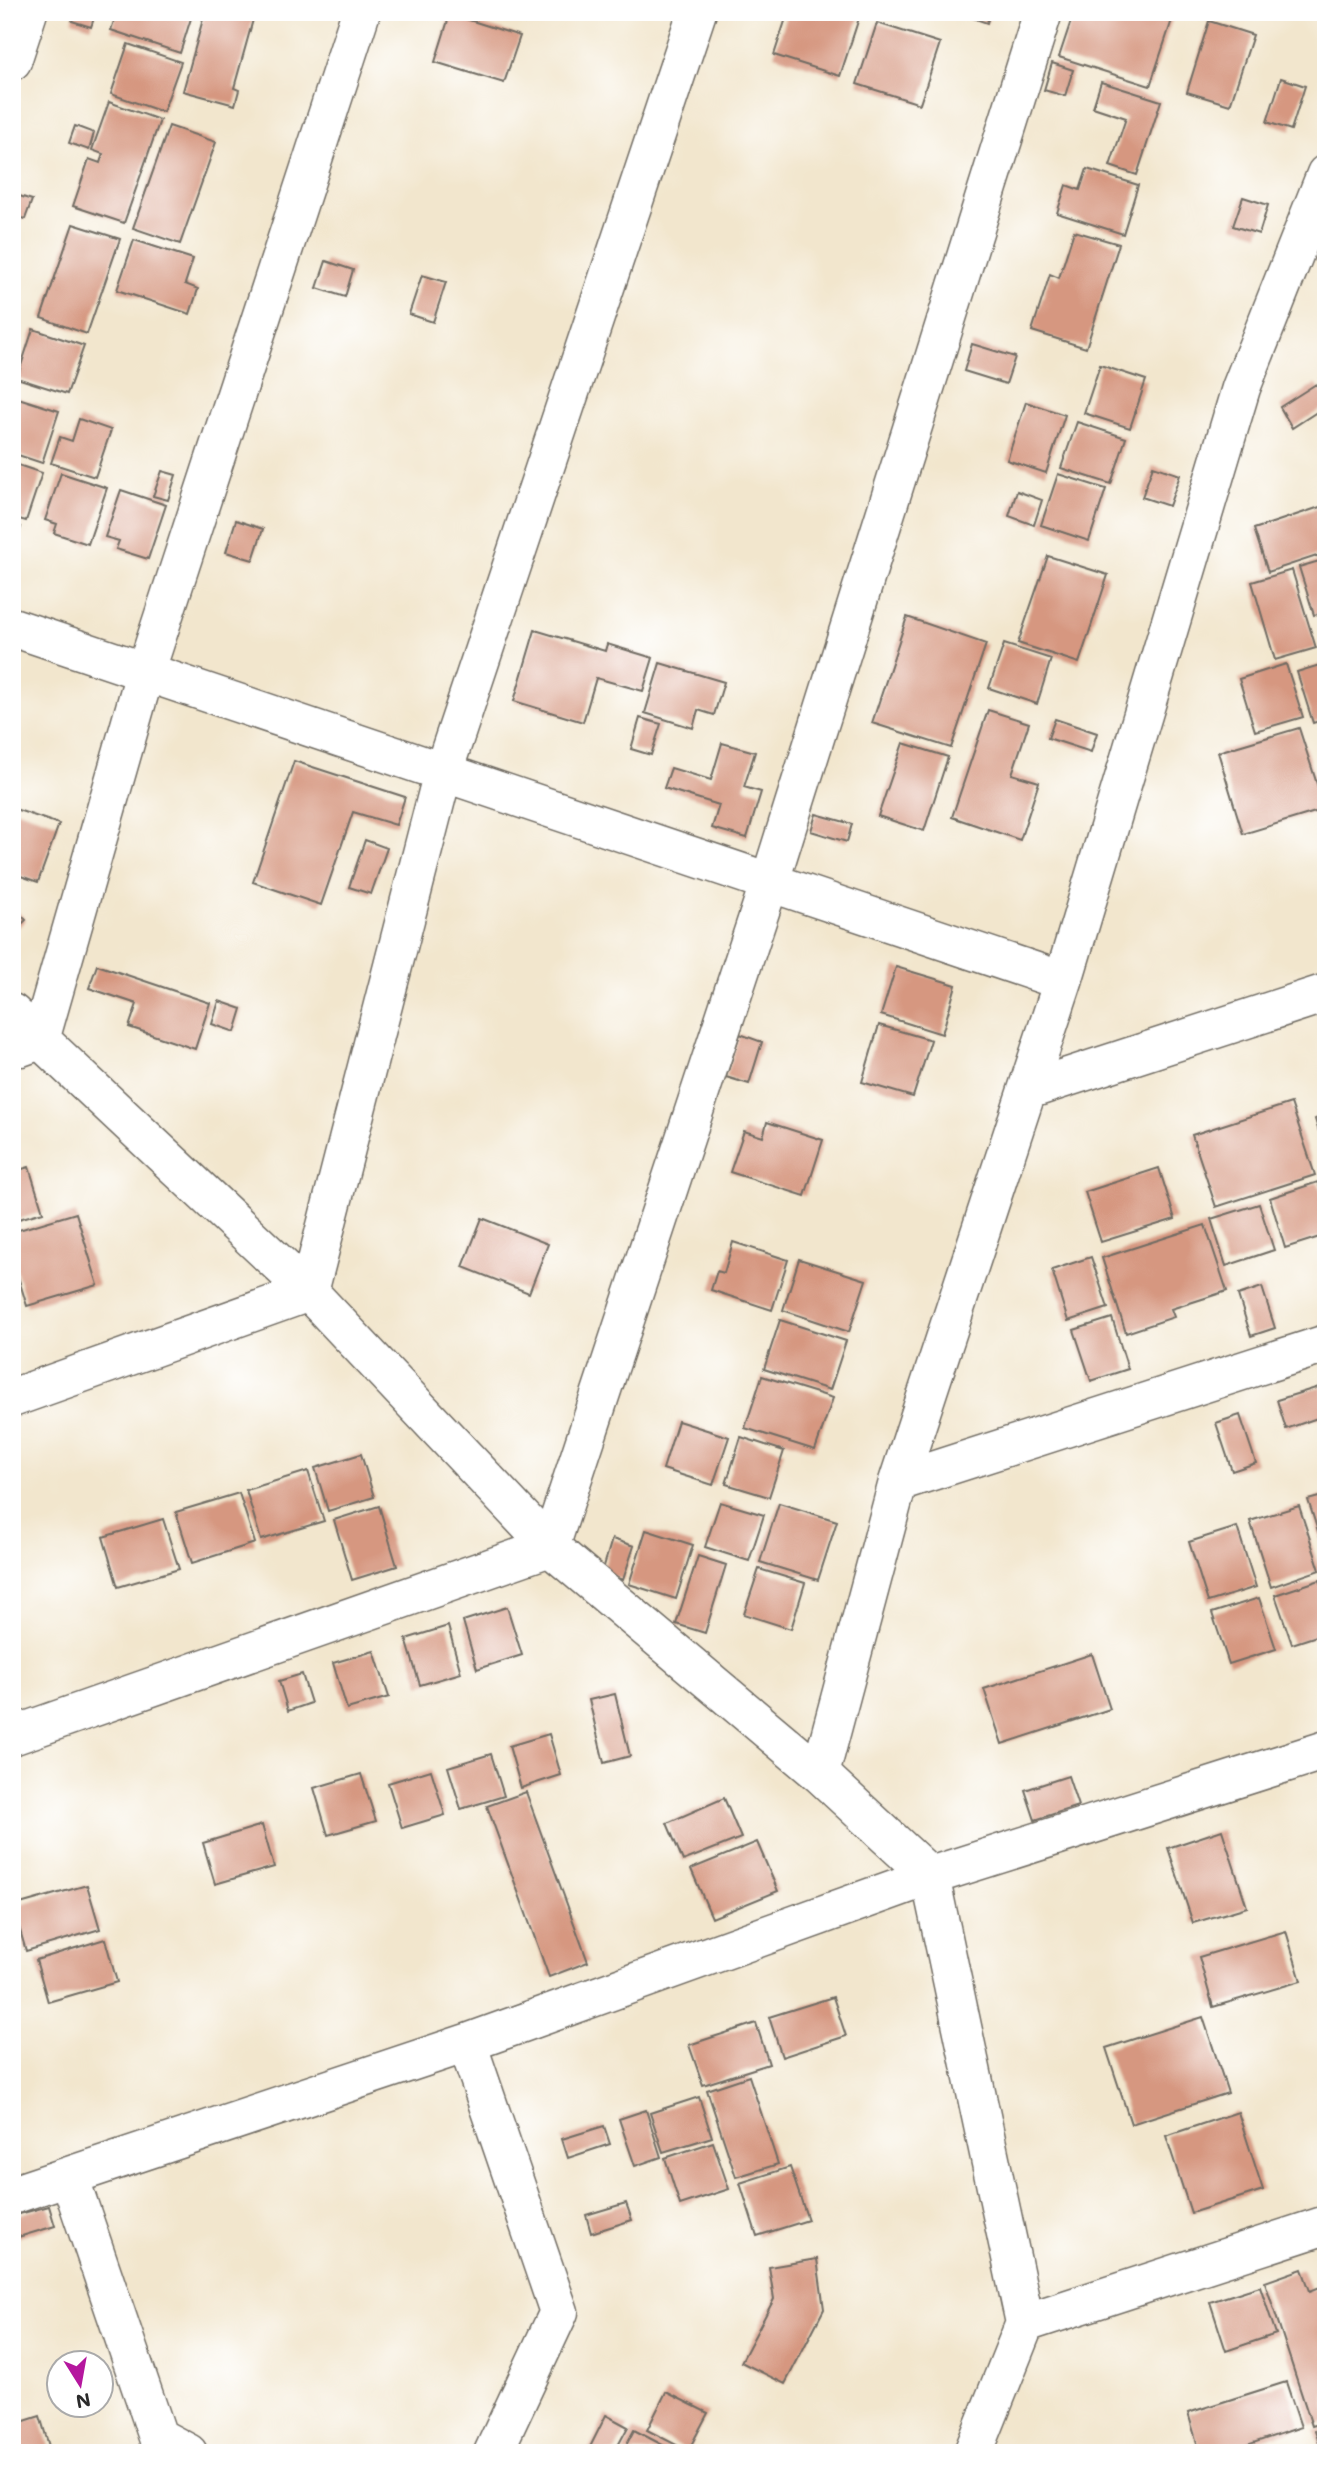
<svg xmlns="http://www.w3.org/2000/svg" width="1338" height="2465" font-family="Mali,sans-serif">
  <rect width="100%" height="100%" fill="#fff"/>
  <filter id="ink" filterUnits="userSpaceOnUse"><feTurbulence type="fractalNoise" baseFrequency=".0143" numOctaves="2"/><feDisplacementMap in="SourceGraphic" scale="14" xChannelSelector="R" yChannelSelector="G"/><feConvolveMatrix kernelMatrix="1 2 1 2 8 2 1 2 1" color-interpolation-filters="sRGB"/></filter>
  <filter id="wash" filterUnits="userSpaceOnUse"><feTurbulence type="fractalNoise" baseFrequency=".00686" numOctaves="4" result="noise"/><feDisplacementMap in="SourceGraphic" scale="28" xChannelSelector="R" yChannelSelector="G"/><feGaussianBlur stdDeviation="1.57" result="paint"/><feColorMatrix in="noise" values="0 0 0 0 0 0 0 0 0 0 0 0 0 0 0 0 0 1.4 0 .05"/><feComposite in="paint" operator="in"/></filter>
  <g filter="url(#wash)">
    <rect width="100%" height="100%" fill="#f2e6cd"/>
    <g id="blocks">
      <!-- building -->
      <path fill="#d69780" d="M75 12H96L91 27 72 21Z
        M117 12H193L180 53 111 30Z
        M205 12H238L254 16 234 88 239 90 235 105 183 91Z
        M492 12H528L524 23Z
        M788 12H861L840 76 774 55Z
        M956 12H990L987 23Z
        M1074 12H1148L1172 20 1150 86 1059 57Z
        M450 14 520 36 504 83 435 62Z
        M1209 21 1253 35 1230 105 1187 92Z
        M877 23 940 43 920 104 857 84Z
        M128 44 181 62 163 112 111 94Z
        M1052 63 1073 70 1065 96 1044 90Z
        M1281 78 1305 86 1291 130 1267 122Z
        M1101 82 1161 101 1137 175 1110 166 1126 118 1093 107Z
        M109 102 160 120 124 223 73 206 89 159 100 163 103 154 92 150Z
        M75 126 94 133 89 150 69 143Z
        M169 126 216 142 180 244 133 228Z
        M1087 169 1138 185 1123 234 1057 213 1066 185 1080 190Z
        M13 194 32 200 25 219 12 215Z
        M1243 197 1268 205 1259 234 1233 226Z
        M73 224 120 239 87 334 41 318Z
        M1074 231 1119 244 1086 348 1032 331 1050 274 1059 278Z
        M134 240 193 259 185 284 198 289 190 314 117 290Z
        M326 261 353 270 345 297 317 288Z
        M422 275 446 282 433 322 409 314Z
        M33 329 84 346 67 394 17 378Z
        M972 344 1015 357 1006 384 964 371Z
        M1100 365 1146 380 1130 428 1084 413Z
        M1316 384 1326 399V406L1292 428 1280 407Z
        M12 396 59 411 42 463 12 453Z
        M1026 402 1065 415 1046 473 1007 460Z
        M79 419 111 430 95 477 51 463 60 437 72 441Z
        M1077 422 1126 438 1111 484 1061 468Z
        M12 463 42 473 26 521 12 517Z
        M1153 466 1180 475 1169 506 1142 497Z
        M162 471 176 475 168 500 153 496Z
        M61 473 107 488 88 544 54 533 57 524 45 520Z
        M1058 474 1106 489 1089 541 1041 525Z
        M121 490 166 505 148 559 116 549 119 541 105 537Z
        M1017 491 1042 500 1034 525 1009 516Z
        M1326 505V553L1268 572 1254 529Z
        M236 520 263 529 253 560 226 552Z
        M12 525 21 527 13 551H12Z
        M1048 556 1108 575 1079 663 1018 643Z
        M1326 559V612L1314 615 1299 567Z
        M1292 570 1316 648 1275 660 1252 582Z
        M907 617 986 644 951 748 872 723Z
        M535 630 605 651 607 644 653 658 643 691 596 678 583 722 514 701Z
        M1004 644 1051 659 1037 704 989 688Z
        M660 663 724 682 714 715 698 710 693 728 645 713Z
        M1326 663V719L1313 723 1297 672Z
        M1286 664 1303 717 1255 731 1239 679Z
        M988 710 1029 723 1012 774 1039 782 1020 840 952 817Z
        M640 718 661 724 651 755 631 749Z
        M1055 719 1097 733 1091 752 1048 738Z
        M1299 728 1325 809 1243 834 1218 752Z
        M722 743 755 752 744 787 761 792 747 838 712 828 719 805 664 788 671 768 711 780Z
        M903 743 948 757 924 831 878 816Z
        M294 761 405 797 396 825 353 812 321 905 253 882Z
        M12 808 59 824 38 882 12 873Z
        M816 814 852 824 847 842 811 831Z
        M365 840 387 848 371 894 349 887Z
        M12 906 26 920 12 933Z
        M97 965 210 1003 195 1049 129 1027 137 1004 89 988Z
        M896 967 956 985 942 1034 881 1015Z
        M219 1001 242 1009 235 1032 212 1024Z
        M879 1025 931 1040 913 1097 862 1082Z
        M740 1034 762 1042 749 1084 726 1077Z
        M1291 1103 1315 1175 1216 1207 1192 1135Z
        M1326 1115V1151H1325L1315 1119Z
        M767 1122 823 1140 805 1196 730 1172 744 1131 763 1137Z
        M29 1167 43 1212 12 1221V1172Z
        M1159 1168 1175 1219 1101 1242 1085 1192Z
        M1318 1182 1326 1205V1235L1285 1248 1270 1198Z
        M1259 1204 1274 1250 1226 1266 1211 1219Z
        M76 1213 98 1285 27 1306 12 1257V1232Z
        M482 1218 548 1244 529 1293 463 1267Z
        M1205 1225 1227 1291 1171 1309 1174 1317 1126 1333 1102 1258Z
        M733 1242 788 1260 772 1310 711 1290 717 1271 724 1273Z
        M1091 1257 1108 1308 1068 1321 1052 1270Z
        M799 1259 866 1280 849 1332 783 1310Z
        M1262 1287 1275 1328 1251 1336 1238 1295Z
        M1112 1318 1128 1369 1091 1381 1074 1330Z
        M780 1320 846 1341 830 1390 764 1369Z
        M762 1376 833 1398 815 1450 745 1428Z
        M1322 1386 1326 1415 1286 1429 1277 1400Z
        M1240 1415 1256 1463 1232 1471 1216 1423Z
        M678 1421 729 1437 713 1485 663 1469Z
        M741 1437 784 1451 769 1497 726 1484Z
        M361 1454 374 1497 328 1511 315 1468Z
        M308 1471 324 1521 261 1540 246 1490Z
        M239 1493 255 1543 192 1563 176 1512Z
        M1326 1495V1552L1325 1553 1308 1500Z
        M720 1502 764 1515 749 1561 705 1547Z
        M779 1503 837 1521 818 1580 760 1562Z
        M379 1506 397 1566 352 1580 334 1520Z
        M1299 1506 1320 1570 1271 1587 1250 1521Z
        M163 1519 179 1569 118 1587 103 1537Z
        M1237 1527 1256 1587 1208 1602 1189 1542Z
        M646 1530 693 1545 676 1599 629 1584Z
        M612 1539 634 1546 623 1580 602 1573Z
        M698 1556 726 1565 705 1633 676 1624Z
        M759 1569 805 1583 791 1629 744 1614Z
        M1320 1580 1326 1596V1633L1292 1644 1275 1595Z
        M1259 1598 1276 1649 1229 1664 1212 1613Z
        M507 1607 522 1655 477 1669 463 1621Z
        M448 1626 461 1673 420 1685 406 1639Z
        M374 1651 389 1697 347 1709 333 1663Z
        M1092 1654 1110 1709 1002 1744 984 1689Z
        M302 1674 311 1703 288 1711 279 1681Z
        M615 1694 630 1756 604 1763 589 1700Z
        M549 1734 561 1775 521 1788 509 1746Z
        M491 1754 504 1796 461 1809 448 1767Z
        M431 1770 445 1815 402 1828 388 1783Z
        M361 1774 376 1821 328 1835 314 1788Z
        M1068 1776 1078 1806 1035 1820 1025 1790Z
        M526 1792 588 1962 549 1977 487 1806Z
        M724 1798 741 1838 683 1861 667 1823Z
        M262 1825 274 1867 215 1884 203 1843Z
        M1222 1830 1247 1907 1193 1923 1168 1848Z
        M757 1842 778 1891 712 1918 691 1869Z
        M87 1885 100 1929 26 1951 13 1906Z
        M1286 1931 1301 1981 1213 2007 1199 1957Z
        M105 1939 117 1982 48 2002 36 1960Z
        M833 1997 846 2036 782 2057 769 2017Z
        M1203 2017 1228 2093 1131 2124 1106 2048Z
        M756 2023 769 2064 703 2085 689 2045Z
        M749 2076 778 2164 736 2177 707 2090Z
        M699 2097 712 2137 663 2152 650 2113Z
        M646 2110 661 2157 635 2166 619 2119Z
        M1238 2112 1263 2190 1191 2213 1166 2136Z
        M604 2126 610 2144 568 2158 562 2139Z
        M713 2142 729 2189 680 2205 665 2158Z
        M790 2167 808 2220 757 2236 740 2183Z
        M626 2203 632 2220 591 2233 586 2215Z
        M49 2206 55 2226 12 2239V2216Z
        M817 2259 824 2309 785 2384 741 2362 774 2299 769 2267Z
        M1302 2269 1310 2291 1320 2287 1326 2305V2422L1312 2426 1265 2282Z
        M1260 2286 1276 2334 1226 2351 1210 2302Z
        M1286 2382 1301 2427 1223 2453H1200L1188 2413Z
        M666 2392 708 2413 688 2451 647 2430Z
        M606 2415 628 2427 614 2453H587Z
        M40 2416 51 2453H12V2425Z
        M1326 2427V2453H1323L1315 2431Z
        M634 2430 678 2453H622Z"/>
    </g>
  </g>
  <g filter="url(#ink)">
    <use href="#blocks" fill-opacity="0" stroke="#716c64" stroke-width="2"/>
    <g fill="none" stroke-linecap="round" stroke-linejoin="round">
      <defs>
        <path id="minor" d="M12 61 28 12
          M12 627 1063 981
          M12 1013 309 1292 550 1547 820 1774 930 1876 1025 2323 973 2453
          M21 1047 40 1040 145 673 361 12
          M1028 1090 1326 993
          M12 1398 309 1292 443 772 697 12
          M898 1482 1326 1344
          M12 1736 550 1547 770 881 1043 12
          M820 1774 898 1482 1063 981 1241 388 1326 174
          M467 2043 559 2312 493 2453
          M69 2176 158 2437 188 2453
          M12 2195 467 2043 930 1876 1326 1750
          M1025 2323 1326 2225"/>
      </defs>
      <!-- minor casing -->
      <use href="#minor" stroke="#716c64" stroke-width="41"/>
      <!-- minor -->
      <use href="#minor" stroke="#fff" stroke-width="38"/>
    </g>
  </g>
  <!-- margin -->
  <rect width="1338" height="2465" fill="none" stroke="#fff" stroke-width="42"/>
  <!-- north arrow -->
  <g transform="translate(80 2384) rotate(169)"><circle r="33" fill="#ffffff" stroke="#aaaaaa" stroke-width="2"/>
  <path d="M0-5L12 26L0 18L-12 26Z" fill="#b5179e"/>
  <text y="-10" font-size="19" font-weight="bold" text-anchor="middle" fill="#2b2b2b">N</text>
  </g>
</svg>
